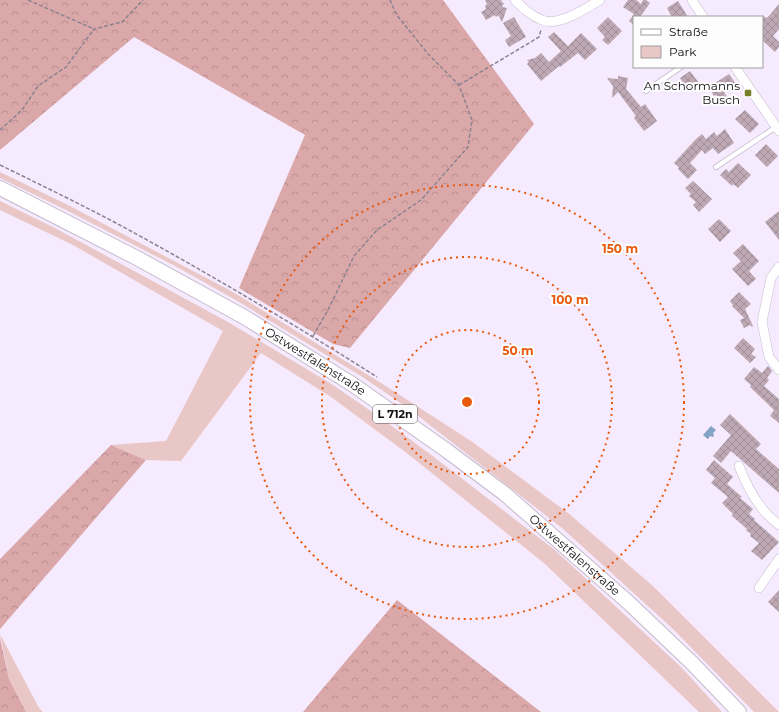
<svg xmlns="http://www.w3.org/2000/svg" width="779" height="712" font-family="Montserrat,sans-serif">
  <defs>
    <pattern id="forest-crowns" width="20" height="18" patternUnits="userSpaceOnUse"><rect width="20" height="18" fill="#dba8aa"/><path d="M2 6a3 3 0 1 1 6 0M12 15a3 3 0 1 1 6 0" fill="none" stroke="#bb8f91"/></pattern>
    <pattern id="water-ripples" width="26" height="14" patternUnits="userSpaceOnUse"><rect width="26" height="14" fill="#83a4c4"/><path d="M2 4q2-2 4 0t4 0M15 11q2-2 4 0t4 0" fill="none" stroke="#6a849e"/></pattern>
    <pattern id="building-cross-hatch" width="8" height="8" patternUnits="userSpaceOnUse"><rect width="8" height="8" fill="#bda8b3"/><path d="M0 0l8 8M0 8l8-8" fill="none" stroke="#a18f99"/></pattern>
  </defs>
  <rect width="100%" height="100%" fill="#f6eafe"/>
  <!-- green -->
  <path fill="#eac7c7" d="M0 172 66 204 233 292 381 383 471 441 568 513 653 586 779 712H754L673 629 562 528 408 408 361 376 234 299 175 266 66 210 0 178Z
    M0 201 55 228 228 322 330 383 381 418 430 454 555 550 682 668 722 712H699L545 564 408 454 331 397 261 353 181 461 146 460 111 445 166 441 223 331 73 245 0 210Z
    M0 634 39 708 43 712H26L9 679Z"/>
  <!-- forest -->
  <path fill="url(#forest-crowns)" d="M0 0H443L534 124 350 348 333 344 239 288 305 135 134 37 0 150Z
    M111 445 146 460 0 629V559Z
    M397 600 541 712H303Z
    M0 638 9 679 26 712H0Z"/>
  <!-- water -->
  <path fill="url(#water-ripples)" d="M711 426 716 430 713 433 714 435 713 437 710 436 708 439 703 435Z"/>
  <!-- building -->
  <path fill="url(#building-cross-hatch)" d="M485 0H502L501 2 504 3 502 7 507 8 502 22 498 15 496 17 495 15 486 20 481 12 486 9 485 6 487 4Z
    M628 0H636L641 4 643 0H646L650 3 640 17H634V25L629 21 634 14 623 7Z
    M678 1 688 17H672L667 8Z
    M779 4V29L773 36 779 42V47L775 52 762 40V15L766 18 768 17Z
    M514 17 526 37 509 47 505 40 511 36 503 23Z
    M608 17 622 31 608 45 602 40 605 37 597 28Z
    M554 32 568 46 581 33 597 49 585 60 578 53 560 67 559 66 541 81 527 64 529 62 527 60 535 58 541 53 549 62 561 51 548 37Z
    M690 71 699 83 688 91 680 78Z
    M729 74 736 84 724 92 729 100 723 105 716 95 714 96 709 87Z
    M618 76 628 78 626 89 641 107 645 104 657 121 644 131 634 118 636 116 618 92 612 98 613 86 607 78 618 79Z
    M745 110 759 124 750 133 735 119Z
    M725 129 734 143 718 154 713 148 705 154 702 150 690 163 697 170 688 179 678 169 679 167 674 163 696 139 702 134 706 139 714 132 717 136Z
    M766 144 778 156 767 167 755 155Z
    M738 163 751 175 738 188 733 184 732 186 720 175 726 169 729 172Z
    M693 181 712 199 699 212 693 205 696 202 689 196 691 194 685 188Z
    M779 211V240L765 222Z
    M719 219 731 231 720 242 708 229Z
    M743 244 759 261 749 271 756 279 748 286 732 269 741 261 733 253Z
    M739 292 751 304 745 309 753 326 752 327 750 325 744 328 740 320 744 318 732 306 733 305 730 301Z
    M743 338 755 349 751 354 756 357 750 363 734 348Z
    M768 366 772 371 767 378 769 380 764 386 779 399V423L770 416 774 410 750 387 751 385 744 379 754 367 762 373Z
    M730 414 761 444 756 449 779 469V493L731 451 721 463 713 456 731 435 720 425Z
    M714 460 733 477 727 484 742 497 740 498 753 509 749 514 755 519 754 520 779 542 762 560 751 551 759 543 750 536 751 534 746 530 747 529 732 516 733 514 722 503 728 497 711 483 715 478 706 470Z
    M779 590V612L768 602Z"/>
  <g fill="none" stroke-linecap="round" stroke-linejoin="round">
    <defs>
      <path id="lane" d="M646 91 681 67
        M716 167 776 127"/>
      <path id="street" d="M515 0C523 8 531 16 542 20 559 27 586 8 600 0
        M692 0 703 17
        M735 67 779 131
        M779 267 771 278 762 322 769 357 779 370
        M739 466C747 487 760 511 779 525
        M759 588 779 559"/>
      <g id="primary">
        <path id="s1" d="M0 188 137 258 246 318 352 384 446 450 505 494 629 603 692 663 739 712"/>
      </g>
    </defs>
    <!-- lane casing -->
    <use href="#lane" stroke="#c5bacc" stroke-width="6"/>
    <!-- street casing -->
    <use href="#street" stroke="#c5bacc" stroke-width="10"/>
    <!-- primary casing -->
    <use href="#primary" stroke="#c5bacc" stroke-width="16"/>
    <!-- path -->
    <path stroke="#8b8390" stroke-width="1.5" stroke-dasharray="4 2" stroke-linecap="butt" d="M28 0 94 29
      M459 85 539 37 541 30
      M0 130 22 110 38 86 66 67 94 29 122 22 143 0
      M0 165C39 184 78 203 116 223 205 271 292 323 377 377
      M313 336 328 310 354 256 377 230 421 200 468 147 472 120 459 85 428 54 396 14 390 0"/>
    <!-- lane -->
    <use href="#lane" stroke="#fff" stroke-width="4.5"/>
    <!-- street -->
    <use href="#street" stroke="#fff" stroke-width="9"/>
    <!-- primary -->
    <use href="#primary" stroke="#fff" stroke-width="14"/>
  </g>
  <!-- distance rings -->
  <g fill="none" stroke="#e8590c" stroke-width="2" stroke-dasharray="2 4">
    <circle cx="467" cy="402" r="72"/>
    <circle cx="467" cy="402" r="145"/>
    <circle cx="467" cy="402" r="217"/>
  </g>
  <!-- markers -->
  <rect fill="#767e29" stroke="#fdfdfd" stroke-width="1.5" x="744" y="89" width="8" height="8" rx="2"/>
  <g text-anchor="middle" stroke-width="4" stroke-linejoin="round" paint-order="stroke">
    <!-- shield labels -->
    <rect fill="#fdfdfd" stroke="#585559" stroke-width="1" x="373" y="405" width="44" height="18" rx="3"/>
    <g font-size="11" font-weight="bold" fill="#110d13">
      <text x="395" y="418">L 712n</text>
    </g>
    <!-- poi labels -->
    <g font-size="12" fill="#110d13" stroke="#fdfdfd" text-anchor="end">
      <text x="740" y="90">An Schormanns<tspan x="740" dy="14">Busch</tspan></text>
    </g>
    <!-- street labels -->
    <g font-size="12" fill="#110d13" stroke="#fdfdfd">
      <text dy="4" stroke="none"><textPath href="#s1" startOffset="360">Ostwestfalenstraße</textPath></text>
      <text dy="4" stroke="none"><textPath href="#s1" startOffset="684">Ostwestfalenstraße</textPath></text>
    </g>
  </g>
  <circle cx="467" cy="402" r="6" fill="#e8590c" stroke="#fdfdfd" stroke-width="2"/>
  <g font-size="12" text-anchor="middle" font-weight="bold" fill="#e8590c" stroke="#fdfdfd" stroke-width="4" stroke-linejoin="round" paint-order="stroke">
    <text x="620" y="253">150 m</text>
    <text x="570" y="304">100 m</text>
    <text x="518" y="355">50 m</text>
  </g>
  <!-- legend -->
  <rect x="633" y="16" width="130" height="52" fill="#fdfdfd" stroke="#9f9d9f"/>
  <rect x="641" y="29" width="20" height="6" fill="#ffffff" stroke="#9f9d9f"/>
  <text x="669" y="36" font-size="12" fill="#110d13">Straße</text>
  <rect x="641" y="46" width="20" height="12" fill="#eac7c7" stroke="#9f9d9f"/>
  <text x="669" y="56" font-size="12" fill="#110d13">Park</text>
</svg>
